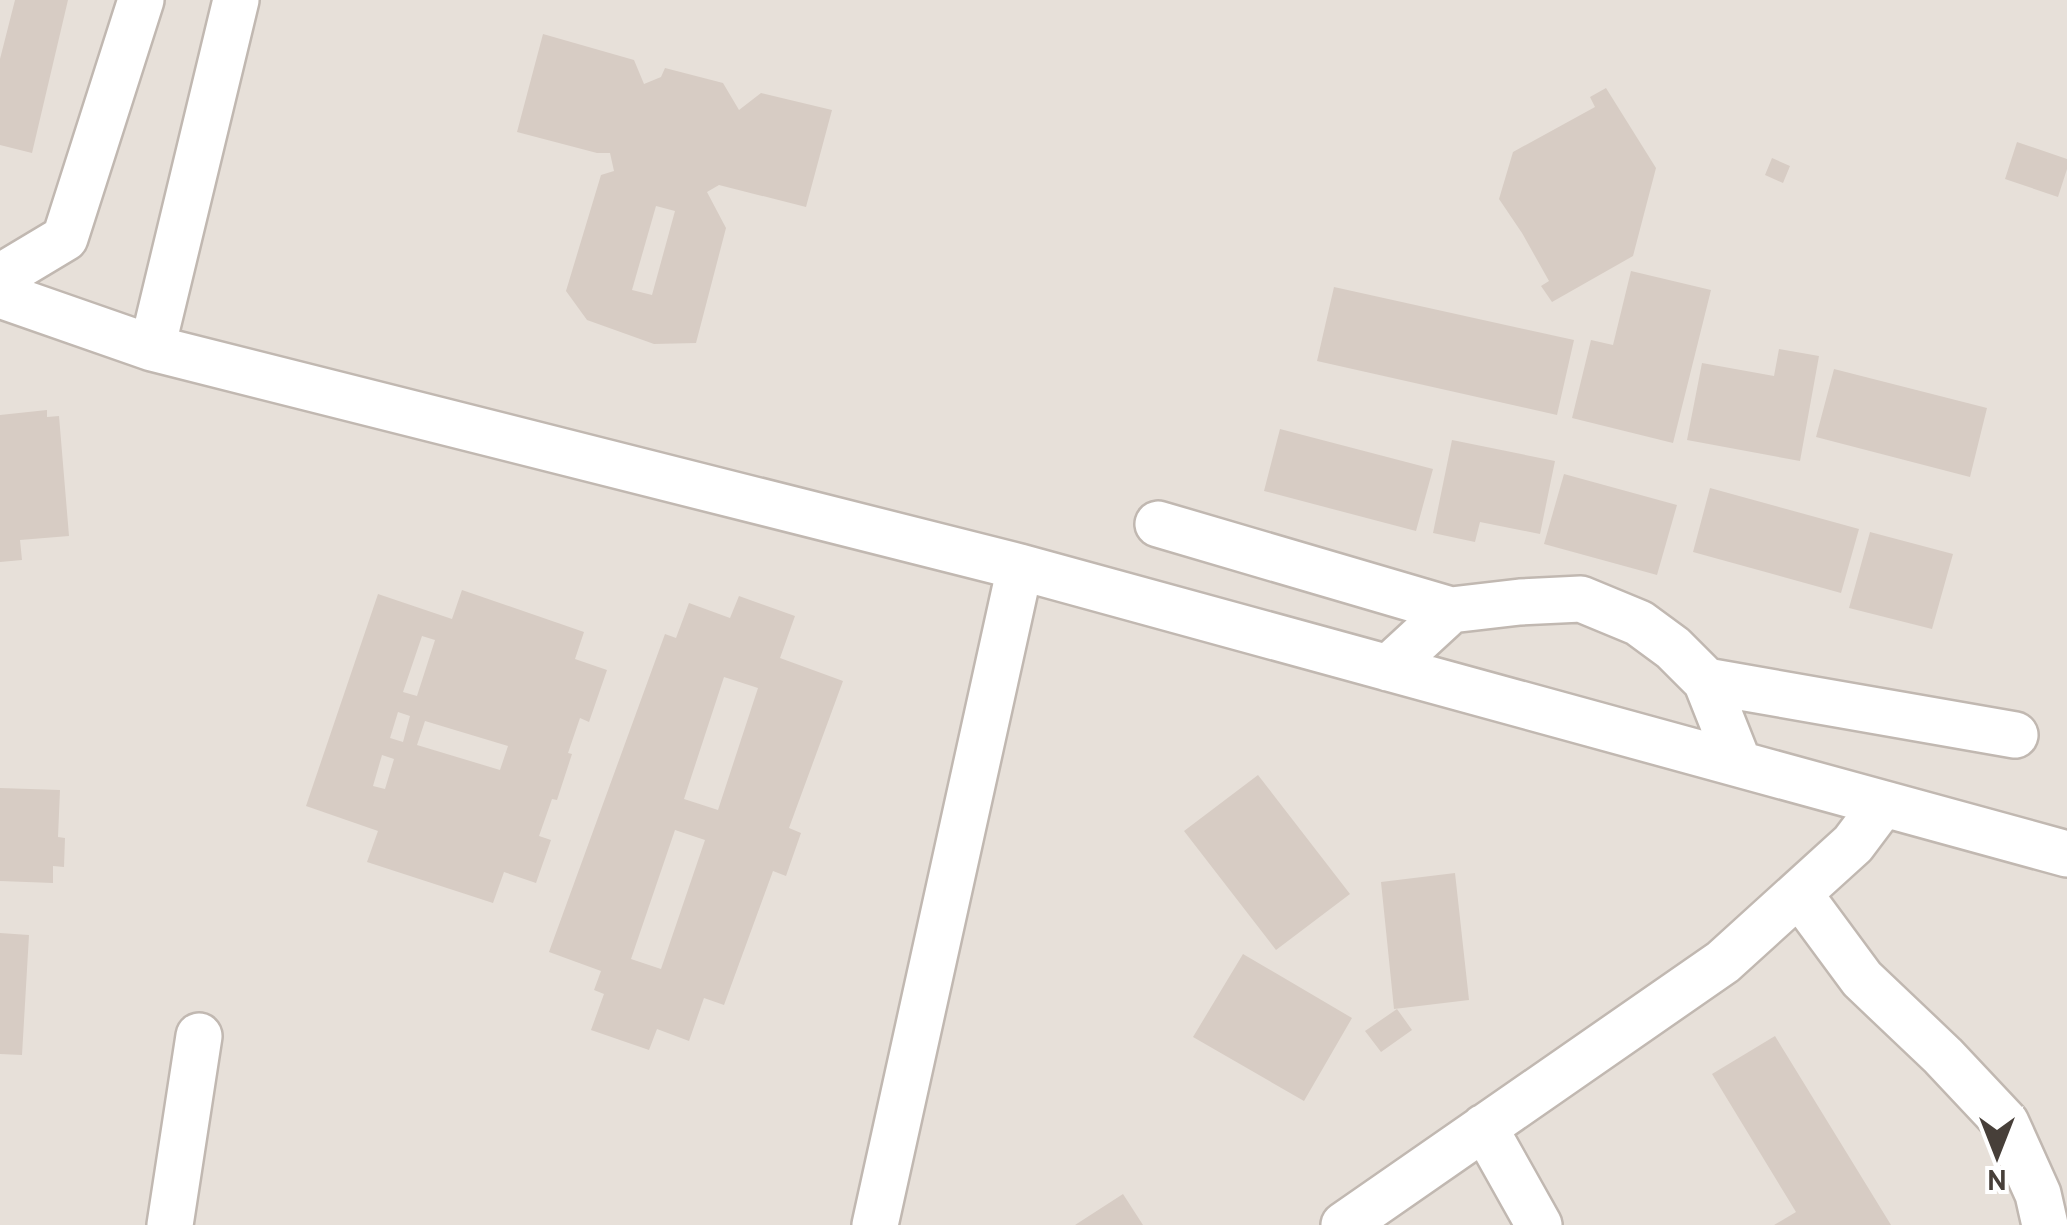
<svg xmlns="http://www.w3.org/2000/svg" width="2067" height="1225" font-family="Overpass,sans-serif">
  <rect width="100%" height="100%" fill="#f4efea"/>
  <!-- residential -->
  <path fill="#e7e0d9" d="M0 0H2067V1225H0Z"/>
  <!-- building -->
  <path fill="#d7ccc4" fill-rule="evenodd" d="M15 0H68L32 153 0 145V59Z
    M543 34 634 60 644 84 661 77 665 68 723 83 739 110 761 93 832 110 806 207 719 185 707 192 726 228 696 343 654 344 587 320 566 291 601 175 614 171 610 153H597L517 132ZM656 206 675 211 652 295 632 290Z
    M1606 88 1656 168 1633 256 1552 302 1541 286 1549 281 1522 233 1499 199 1513 152 1595 107 1590 97Z
    M2017 142 2067 159V169L2058 197 2005 179Z
    M1772 158 1790 166 1783 183 1765 175Z
    M1631 271 1711 290 1673 443 1572 418 1591 340 1613 345Z
    M1334 287 1574 340 1557 415 1317 361Z
    M1779 349 1819 356 1800 461 1687 440 1702 363 1774 376Z
    M1834 369 1987 408 1970 477 1816 437Z
    M47 410V417L59 416 69 536 20 540 22 560 0 562V415Z
    M1280 429 1433 469 1416 531 1264 491Z
    M1452 440 1555 461 1540 534 1480 522 1475 542 1433 533Z
    M1564 474 1677 505 1657 575 1544 544Z
    M1710 488 1859 529 1841 593 1693 552Z
    M1870 532 1953 554 1932 629 1849 608Z
    M462 590 584 632 575 659 607 670 589 722 580 718 568 753 572 754 557 800 552 799 539 836 551 840 536 883 504 872 493 903 367 862 378 831 306 806 378 594 452 619ZM422 636 435 640 417 696 403 692ZM398 712 410 716 403 742 390 738ZM425 721 508 746 500 770 417 745ZM382 755 394 759 385 789 373 786Z
    M739 596 795 616 780 658 843 681 789 828 801 833 786 876 773 871 724 1005 704 998 689 1041 657 1029 649 1050 591 1030 604 994 594 990 601 971 549 952 665 634 676 638 689 603 730 618ZM724 677 758 688 718 810 684 799ZM675 830 705 840 661 969 631 959Z
    M1258 775 1350 894 1276 950 1184 831Z
    M0 788 60 790 58 837 65 838 64 867 53 866V883L0 881Z
    M1455 873 1469 1000 1394 1009 1381 882Z
    M0 933 29 935 22 1055 0 1054Z
    M1243 954 1352 1018 1304 1101 1193 1037Z
    M1397 1009 1412 1030 1381 1052 1365 1031Z
    M1775 1036 1891 1225H1774L1796 1212 1712 1074Z
    M1123 1194 1143 1225H1075Z"/>
  <g fill="none" stroke-linecap="round" stroke-linejoin="round">
    <defs>
      <path id="minor" d="M0 277 65 238 141 0
        M0 295 152 348 1020 567 2067 854
        M152 348 236 0
        M1158 524 1451 610
        M1388 668 1451 610 1520 602 1581 599 1639 623 1673 648 1706 681 1739 764
        M1706 681 2015 735
        M1800 895 1862 979 1943 1056 2006 1123 2038 1194 2045 1225
        M1484 1127 1539 1225
        M170 1225 199 1036
        M875 1225 1020 567
        M1344 1225 1723 962 1853 844 1883 804"/>
    </defs>
    <!-- minor casing -->
    <use href="#minor" stroke="#c1b8b1" stroke-width="50"/>
    <!-- minor -->
    <use href="#minor" stroke="#fff" stroke-width="45"/>
  </g>
  <!-- north arrow -->
  <g transform="translate(1997 1155) rotate(180)" stroke="#ffffff" stroke-width="8" paint-order="stroke">
  <path d="M0-8L18 38L0 25L-18 38Z" fill="#473f39"/>
  <text y="-15" font-size="28" font-weight="bold" text-anchor="middle" fill="#473f39">N</text>
  </g>
</svg>
